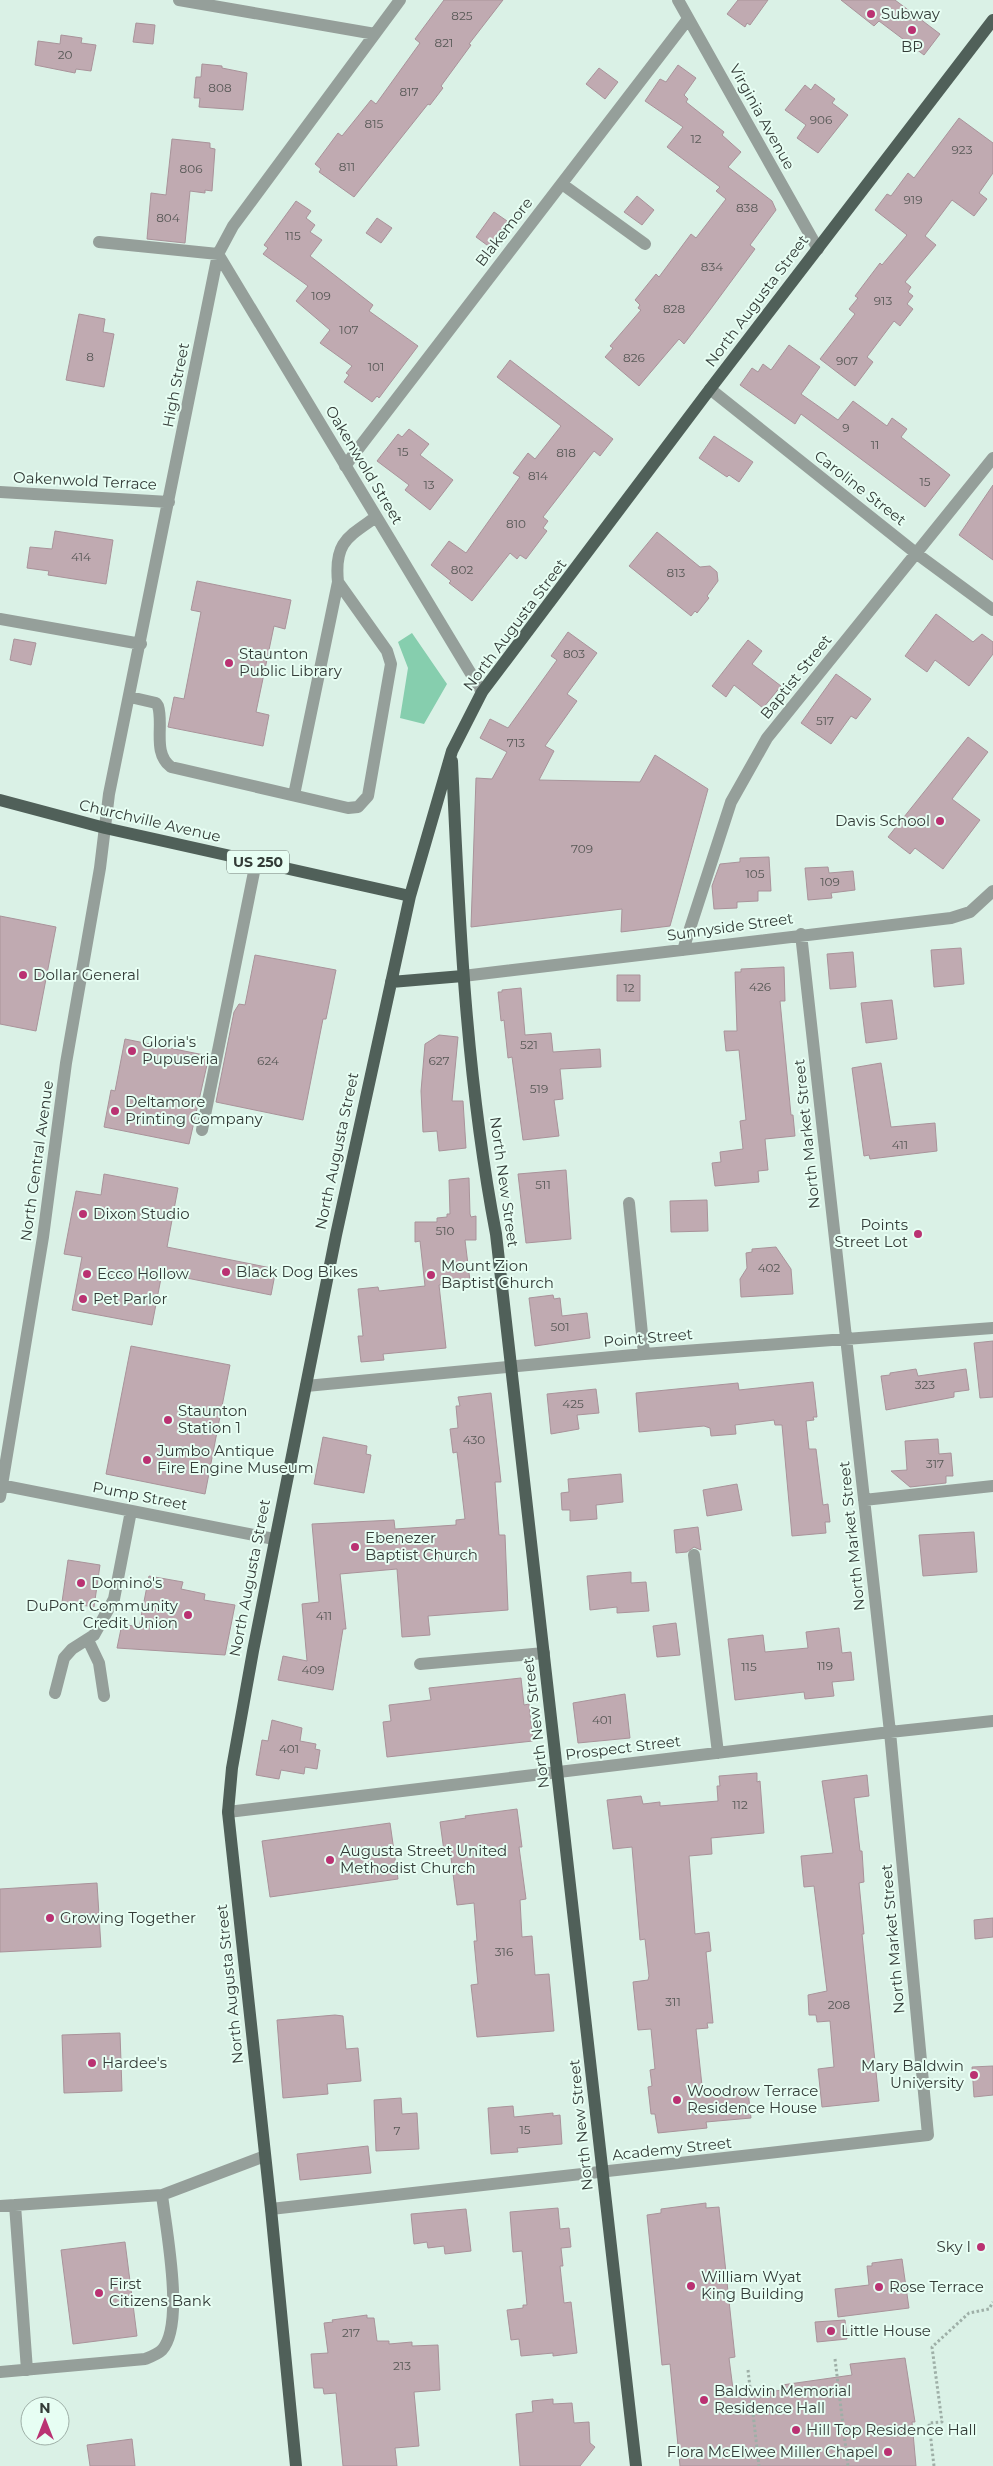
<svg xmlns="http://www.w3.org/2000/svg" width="993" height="2466" font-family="Montserrat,sans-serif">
  <rect width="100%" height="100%" fill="#daf1e6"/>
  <!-- green -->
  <path fill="#86ceae" d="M412 633 447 684 424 724 400 718 408 668 398 642Z"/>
  <!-- building -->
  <path fill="#c0aab1" stroke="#a9939a" d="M444 0H503L469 44 471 45 441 86 443 88 430 105 428 104 354 197 319 172 321 169 315 164 338 133 342 136 371 100 376 104 420 43 415 39Z
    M738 0H768L750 25 747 23 745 27 727 14Z
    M841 0H895L940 34 924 55 879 21 874 26Z
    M136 23 155 25 153 44 133 42Z
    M61 35 82 38 81 43 96 45 91 71 76 69 75 73 35 65 38 41 60 44Z
    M202 64 222 66V68L247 73 243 110 199 107 200 98H194L196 77H201Z
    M678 65 696 78 684 95 688 99 686 102 724 132 722 135 741 152 728 167 772 201 776 210 750 245 755 249 710 310 684 344 679 339 639 386 605 357 613 348 610 346 641 310 638 308 640 305 635 300 656 274 659 277 691 234 696 238 726 199 716 191 720 187 667 147 683 127 645 101 660 79 666 82Z
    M599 68 618 82 605 99 586 84Z
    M815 84 835 99 832 103 848 115 818 153 797 138 806 125 785 110 805 85 811 90Z
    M959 118 993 143V173L979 193 987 199 974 216 952 200 925 236 936 245 905 282 911 287 908 292 913 296 907 304 913 309 900 326 894 321 867 357 873 362 855 386 820 359 855 314 849 309 858 298 855 296 880 263 882 265 907 235 875 210 887 194 891 196 908 173 914 178Z
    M172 139 210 143V148L215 149 212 191 205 190V193L190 191 185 243 147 239 151 193 166 195Z
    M637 196 654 210 642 225 624 212Z
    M296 201 311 211 306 218 315 225 310 232 322 240 310 256 373 305 369 311 418 346 379 398 377 396 372 402 344 382 349 375 346 373 352 366 320 343 330 330 296 301 308 286 263 254 268 248 264 245Z
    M494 212 510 223 491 248 476 237Z
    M377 218 392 228 381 243 366 233Z
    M79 314 105 319 103 332 114 334 104 387 66 380Z
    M789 345 820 367 801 394 838 420 853 401 887 426 892 418 907 429 901 437 950 475 925 507 801 414 795 424 740 385 752 368 758 372 763 364 771 370Z
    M510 360 613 439 600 456 594 451 543 517 548 521 543 528 547 531 526 559 520 555 517 559 510 553 472 601 449 583 451 581 431 565 449 541 466 553 520 477 513 473 528 453 535 459 561 426 497 377Z
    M409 429 429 444 420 455 453 480 430 510 405 490 409 485 377 461 398 434 402 437Z
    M714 436 753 462 739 482 729 475 727 477 699 458Z
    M993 485V560L959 535Z
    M55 531 113 540 106 584 48 575 49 571 27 568 30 547 52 549Z
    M657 532 700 567 710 566 717 572 718 581 707 596 709 598 697 613 695 611 691 616 629 566Z
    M197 581 291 600 285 629 274 626 256 712 269 715 263 746 168 727 174 697 184 699 201 612 191 610Z
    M936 614 973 642 982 634 993 642V654L969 686 935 660 927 672 905 656Z
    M568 632 597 653 567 694 577 701 545 746 554 751 539 780 640 782 655 755 708 789 670 926 621 932 622 909 471 927 476 778 492 779 507 752 480 738 490 719 508 728 557 660 551 656Z
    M14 639 36 643 31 665 10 660Z
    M748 640 762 651 752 664 781 686 763 708 734 685 726 697 712 686Z
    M836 674 871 699 856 719 851 716 831 744 801 723Z
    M968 737 988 752 952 799 980 820 943 869 915 848 910 854 888 837Z
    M769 857 771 891H758V901L737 902V908L714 909 712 886 720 864 740 862V858Z
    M828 867 829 873 853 871 855 890 831 893 832 898 808 900 805 868Z
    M0 916 56 927 36 1031 0 1024Z
    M961 948 964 984 934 987 931 950Z
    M853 952 856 987 830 989 827 954Z
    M255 955 336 970 326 1019H323L303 1120 216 1102 234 1012 239 1004 245 1005Z
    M784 967 785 1001H780L791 1115H793L795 1136 765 1139 768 1170 758 1171 759 1182 715 1186 712 1163 721 1162 720 1152 743 1149 740 1121 746 1120 739 1050 726 1051 724 1031H737L735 972H741V969Z
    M617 975H640V1001H617Z
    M521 988 525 1035 551 1033 553 1052 600 1049 601 1067 560 1069 563 1099 554 1100 559 1136 523 1140 512 1057 508 1058 504 1020 501 1021 498 992H502V990Z
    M892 1000 897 1039 866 1043 861 1003Z
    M439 1035 458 1037 452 1101H463L466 1148 439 1151 437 1131 423 1132 421 1091 425 1044Z
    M125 1039 209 1056 189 1144 104 1127 111 1090 115 1091Z
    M881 1063 891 1127 935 1123 937 1151 870 1159 869 1155 864 1156 852 1068Z
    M566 1170 571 1239 526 1243 518 1174Z
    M104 1174 178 1188 167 1247 276 1269 271 1295 162 1273 152 1325 72 1310 82 1257 64 1254 76 1191 101 1195Z
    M469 1178 470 1214 471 1217 476 1216V1240H465L470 1281 439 1285 446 1348 383 1354 384 1360 361 1362 358 1336H363L358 1289 378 1287 379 1291 425 1286 420 1241 415 1242V1222H437V1218L447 1217V1214H450L449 1180Z
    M707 1200 708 1231 671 1232 670 1201Z
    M776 1247 791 1269 793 1294 741 1297 740 1279 747 1268 746 1253 752 1252V1249Z
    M553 1295 554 1299 560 1298 562 1316 587 1313 590 1338 535 1346 529 1298Z
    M993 1341V1397L980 1398 974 1343Z
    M131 1346 230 1365 205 1494 106 1474Z
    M916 1369 918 1376 966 1369 969 1390 954 1392V1397L886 1410 881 1376 890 1375V1373Z
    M813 1382 817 1417H813L814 1420 806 1421 809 1449H816L823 1505 828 1504 830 1522H825L826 1533 792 1536 782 1425H775L774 1420 735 1425 736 1434 711 1436 710 1428 704 1426 639 1432 636 1393 738 1383 739 1390Z
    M596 1389 599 1413 577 1415 579 1429 551 1434 547 1394Z
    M491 1393 501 1482H495L499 1535H505L508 1610 428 1616 430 1635 402 1637 397 1569 340 1574 346 1629H343L333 1690 278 1680 283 1656 307 1661 302 1604 319 1602 312 1524 394 1520 395 1529 456 1525V1520L465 1519 457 1452 453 1453 450 1429 458 1428 456 1406H460L458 1397Z
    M323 1437 367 1446 366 1454 371 1455 364 1493 314 1484Z
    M938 1439 939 1454 951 1453 953 1476H946V1483L910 1487 891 1471 907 1470 905 1441Z
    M621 1474 623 1502 596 1505 597 1519 570 1521V1510H562L561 1493 569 1492 568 1479Z
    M737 1484 742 1510 707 1516 703 1490Z
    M698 1527 701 1550 694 1547 687 1552 676 1553 674 1530Z
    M974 1532 977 1572 923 1576 919 1535Z
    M68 1560 100 1565 94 1607 62 1602Z
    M631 1572V1583L646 1582 649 1611 617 1613V1607L590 1610 587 1576Z
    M149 1576 183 1582 181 1589 205 1594 204 1600 235 1605 225 1655 117 1648 122 1624 139 1627Z
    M676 1623 680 1655 657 1657 653 1626Z
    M839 1628 842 1653 851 1652 854 1680 832 1682 834 1696 805 1699 804 1692 735 1700 728 1639 763 1635 765 1652 808 1648 806 1632Z
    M521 1678 524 1705 529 1704 533 1741 387 1757 383 1722 391 1721 389 1705 431 1700 429 1688Z
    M625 1694 630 1738 578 1743 573 1703Z
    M272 1720 302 1728 300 1741 316 1744 315 1749 320 1750 317 1769 305 1767 304 1774 281 1770 279 1779 256 1775 262 1740 268 1741Z
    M757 1773V1782L760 1781 764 1833 711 1838 712 1854 689 1856 695 1934 709 1932 711 1951 706 1952 713 2023H707L708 2028 696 2029 703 2095 748 2091 751 2118 706 2122 707 2128 658 2133 655 2114H651L648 2087 652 2086 650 2070 655 2069 651 2029 638 2030 633 1982 648 1980 649 1976 645 1939 640 1940 632 1847 613 1849 607 1800 641 1796 643 1804 660 1802V1806L718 1801 717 1786H720L719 1776Z
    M867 1775 869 1796 854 1798 860 1851H862L864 1882 859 1883 864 1934H862L879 2101 822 2107 818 2069 834 2067 830 2021 817 2022 816 2015H809L808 1995 827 1991 814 1886 804 1887 801 1856 833 1853 822 1781Z
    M517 1809 522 1847H519L526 1899 520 1900 522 1937 532 1936 535 1975 549 1974 554 2031 477 2037 471 1985 478 1984 474 1941H477L474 1903 457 1905 450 1850 444 1851 440 1822 466 1818 465 1816Z
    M390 1823 398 1879 270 1897 262 1841Z
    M97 1883 101 1947 0 1952V1889Z
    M993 1918V1937L975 1939 974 1920Z
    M335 2015 343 2016 346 2049 358 2048 361 2081 327 2084 328 2094 283 2098 277 2020Z
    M120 2033 122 2091 64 2093 62 2035Z
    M993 2066V2095L974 2097 972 2067Z
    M401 2098 402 2114 417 2113 419 2149 376 2151 374 2100Z
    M513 2106 514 2117 553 2113V2116L560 2115 562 2144 517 2148 518 2152 491 2154 488 2108Z
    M368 2146 371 2173 300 2180 297 2154Z
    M706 2203V2208L719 2207 735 2357 729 2358 734 2397 782 2390V2385L852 2375 850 2364 905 2358 915 2422H912L916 2466H680L670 2364 662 2365 647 2215 661 2213V2209Z
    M558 2208 560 2229 569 2228 571 2247 561 2248 563 2266H560L564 2303 571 2302 577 2353 553 2356V2353L521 2356 519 2339 511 2340 507 2310 523 2308V2305H527L522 2251 513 2252 510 2212Z
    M466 2209 471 2251 445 2254 444 2246 428 2248 427 2242 414 2244 411 2214Z
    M125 2242 137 2336 73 2344 61 2250Z
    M902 2259 909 2308 838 2317 835 2289 869 2285 867 2266H872V2263Z
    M367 2315V2318H374L377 2341H389V2344L412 2342V2346L438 2345 440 2390 414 2392 419 2446 395 2448 397 2466H343L336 2393 324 2394 323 2388H314L311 2354 328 2353 324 2323 333 2322 332 2320Z
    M845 2320 847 2339 817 2342 815 2322Z
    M553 2399V2404L572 2403 574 2423 589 2422 590 2443 595 2447 580 2466H520L516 2414 533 2412 532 2401Z
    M132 2439 135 2466H90L87 2445Z"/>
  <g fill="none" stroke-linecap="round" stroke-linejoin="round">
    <!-- path -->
    <path stroke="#9eafa7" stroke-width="3" stroke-dasharray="2.5 2.5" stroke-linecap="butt" d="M835 2359 848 2466
      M748 2370 759 2466
      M934 2466 929 2423 942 2422 932 2347 969 2313 989 2309 993 2302"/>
    <!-- minor -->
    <path stroke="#959f9a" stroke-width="12" d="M179 0 375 34
      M678 0 818 249
      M562 184 645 244
      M99 242 218 254 482 692
      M710 389 917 554 993 610
      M345 466 688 19
      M0 492 169 502
      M0 619 141 644
      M130 697 156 703 158 706C164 725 152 753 171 767L348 808 358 807 368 796 391 664 387 651 338 582C334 542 348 537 376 517
      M294 795 338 582
      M683 950 731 802 767 738 993 458
      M463 976 951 918 970 912 993 891
      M202 1130 256 862
      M629 1203 644 1354
      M306 1386 644 1354 993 1328
      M0 1485 274 1539
      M0 1497 43 1237 66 1063 100 868 109 794 218 254 233 226 400 0
      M864 1500 993 1486
      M694 1555 718 1753
      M88 1640 99 1663 104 1696
      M420 1664 544 1653
      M55 1693 64 1658 72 1649 94 1635 114 1599 131 1511
      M228 1812 890 1732 993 1721
      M15 2205 27 2370
      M0 2206 162 2195 265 2156
      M271 2209 928 2135 890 1732 801 934
      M0 2372 145 2359C150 2357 158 2354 162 2350 185 2325 166 2229 162 2195"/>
    <!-- major -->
    <path stroke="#506059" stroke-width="12" d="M452 761C459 919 466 1078 496 1234L636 2466
      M0 800 105 828 410 896
      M391 982 463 976
      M296 2466 271 2209 228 1812 232 1768 253 1651 336 1235 410 896 452 751 482 692 710 389 993 20"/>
  </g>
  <!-- markers -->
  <g fill="#ba3272" stroke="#e7fef3" stroke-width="2">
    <circle cx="871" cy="14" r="5"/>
    <circle cx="912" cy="30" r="5"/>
    <circle cx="229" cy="663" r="5"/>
    <circle cx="940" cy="821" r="5"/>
    <circle cx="23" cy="975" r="5"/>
    <circle cx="132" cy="1051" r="5"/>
    <circle cx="115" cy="1111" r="5"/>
    <circle cx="83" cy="1214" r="5"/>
    <circle cx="918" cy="1234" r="5"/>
    <circle cx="226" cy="1272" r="5"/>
    <circle cx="87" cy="1274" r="5"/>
    <circle cx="431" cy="1275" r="5"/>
    <circle cx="83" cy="1299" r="5"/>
    <circle cx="168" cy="1420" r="5"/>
    <circle cx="147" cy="1460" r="5"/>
    <circle cx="355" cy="1547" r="5"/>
    <circle cx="81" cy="1583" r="5"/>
    <circle cx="188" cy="1615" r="5"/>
    <circle cx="330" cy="1860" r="5"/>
    <circle cx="50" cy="1918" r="5"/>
    <circle cx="92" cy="2063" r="5"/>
    <circle cx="974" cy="2075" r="5"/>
    <circle cx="677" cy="2100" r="5"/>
    <circle cx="981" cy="2247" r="5"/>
    <circle cx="691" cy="2286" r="5"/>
    <circle cx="879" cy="2287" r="5"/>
    <circle cx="99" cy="2293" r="5"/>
    <circle cx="831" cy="2331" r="5"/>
    <circle cx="704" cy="2400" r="5"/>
    <circle cx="796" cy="2430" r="5"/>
    <circle cx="888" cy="2452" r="5"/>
  </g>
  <g text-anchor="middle" stroke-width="4" stroke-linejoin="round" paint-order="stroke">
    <!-- number labels -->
    <g font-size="12" fill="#575856">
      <text x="462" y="20">825</text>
      <text x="444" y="47">821</text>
      <text x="65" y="59">20</text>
      <text x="220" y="92">808</text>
      <text x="409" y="96">817</text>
      <text x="821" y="124">906</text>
      <text x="374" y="128">815</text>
      <text x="696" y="143">12</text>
      <text x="962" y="154">923</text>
      <text x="347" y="171">811</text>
      <text x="191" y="173">806</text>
      <text x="913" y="204">919</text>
      <text x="747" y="212">838</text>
      <text x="168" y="222">804</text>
      <text x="293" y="240">115</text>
      <text x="712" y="271">834</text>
      <text x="321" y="300">109</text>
      <text x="883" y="305">913</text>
      <text x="674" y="313">828</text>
      <text x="349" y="334">107</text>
      <text x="90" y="361">8</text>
      <text x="634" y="362">826</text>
      <text x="847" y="365">907</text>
      <text x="376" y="371">101</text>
      <text x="846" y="432">9</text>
      <text x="875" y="449">11</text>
      <text x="403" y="456">15</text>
      <text x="566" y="457">818</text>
      <text x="538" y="480">814</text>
      <text x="925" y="486">15</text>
      <text x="429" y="489">13</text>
      <text x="516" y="528">810</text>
      <text x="81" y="561">414</text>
      <text x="462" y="574">802</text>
      <text x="676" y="577">813</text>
      <text x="574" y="658">803</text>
      <text x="825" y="725">517</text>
      <text x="516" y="747">713</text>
      <text x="582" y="853">709</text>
      <text x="755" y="878">105</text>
      <text x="830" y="886">109</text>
      <text x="760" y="991">426</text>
      <text x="629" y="992">12</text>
      <text x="529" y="1049">521</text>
      <text x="268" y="1065">624</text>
      <text x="439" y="1065">627</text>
      <text x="539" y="1093">519</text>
      <text x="900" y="1149">411</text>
      <text x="543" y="1189">511</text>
      <text x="445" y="1235">510</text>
      <text x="769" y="1272">402</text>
      <text x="560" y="1331">501</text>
      <text x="925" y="1389">323</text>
      <text x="573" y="1408">425</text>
      <text x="474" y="1444">430</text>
      <text x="935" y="1468">317</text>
      <text x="324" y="1620">411</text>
      <text x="825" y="1670">119</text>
      <text x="749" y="1671">115</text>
      <text x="313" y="1674">409</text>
      <text x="602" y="1724">401</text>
      <text x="289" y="1753">401</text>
      <text x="740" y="1809">112</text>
      <text x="504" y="1956">316</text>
      <text x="673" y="2006">311</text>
      <text x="839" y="2009">208</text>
      <text x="525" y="2134">15</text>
      <text x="397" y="2135">7</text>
      <text x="351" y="2337">217</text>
      <text x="402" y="2370">213</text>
    </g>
    <!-- shield labels -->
    <rect fill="#e7fef3" stroke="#6a7670" stroke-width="1" x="227" y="850.5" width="62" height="23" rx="4"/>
    <g font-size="14" font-weight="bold" fill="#343c38">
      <text x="258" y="867">US 250</text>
    </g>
    <!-- poi labels -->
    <g font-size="15" fill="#343c38" stroke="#e7fef3" text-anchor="start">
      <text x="881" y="19">Subway</text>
      <text x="912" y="52" text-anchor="middle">BP</text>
      <text x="239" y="659">Staunton<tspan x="239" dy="17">Public Library</tspan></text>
      <text x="930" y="826" text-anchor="end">Davis School</text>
      <text x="33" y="980">Dollar General</text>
      <text x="142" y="1047">Gloria's<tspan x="142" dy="17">Pupuseria</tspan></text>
      <text x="125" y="1107">Deltamore<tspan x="125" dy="17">Printing Company</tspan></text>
      <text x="93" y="1219">Dixon Studio</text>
      <text x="908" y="1230" text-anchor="end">Points<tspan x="908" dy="17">Street Lot</tspan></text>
      <text x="441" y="1271">Mount Zion<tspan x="441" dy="17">Baptist Church</tspan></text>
      <text x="236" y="1277">Black Dog Bikes</text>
      <text x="97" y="1279">Ecco Hollow</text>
      <text x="93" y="1304">Pet Parlor</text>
      <text x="178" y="1416">Staunton<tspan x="178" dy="17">Station 1</tspan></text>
      <text x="157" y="1456">Jumbo Antique<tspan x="157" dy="17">Fire Engine Museum</tspan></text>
      <text x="365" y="1543">Ebenezer<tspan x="365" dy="17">Baptist Church</tspan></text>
      <text x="91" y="1588">Domino's</text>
      <text x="178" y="1611" text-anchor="end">DuPont Community<tspan x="178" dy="17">Credit Union</tspan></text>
      <text x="340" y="1856">Augusta Street United<tspan x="340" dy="17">Methodist Church</tspan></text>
      <text x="60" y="1923">Growing Together</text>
      <text x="102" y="2068">Hardee's</text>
      <text x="964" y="2071" text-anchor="end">Mary Baldwin<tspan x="964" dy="17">University</tspan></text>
      <text x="687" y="2096">Woodrow Terrace<tspan x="687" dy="17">Residence House</tspan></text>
      <text x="971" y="2252" text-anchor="end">Sky I</text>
      <text x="701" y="2282">William Wyat<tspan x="701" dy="17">King Building</tspan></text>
      <text x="109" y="2289">First<tspan x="109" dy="17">Citizens Bank</tspan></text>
      <text x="889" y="2292">Rose Terrace</text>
      <text x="841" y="2336">Little House</text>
      <text x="714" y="2396">Baldwin Memorial<tspan x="714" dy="17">Residence Hall</tspan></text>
      <text x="806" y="2435">Hill Top Residence Hall</text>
      <text x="878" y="2457" text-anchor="end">Flora McElwee Miller Chapel</text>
    </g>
    <!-- street labels -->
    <g font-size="15" fill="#343c38" stroke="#e7fef3">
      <text transform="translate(762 117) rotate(61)" y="5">Virginia Avenue</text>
      <text transform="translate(504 232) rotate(-52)" y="5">Blakemore</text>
      <text transform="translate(757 301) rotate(-53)" y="5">North Augusta Street</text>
      <text transform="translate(176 385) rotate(-79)" y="5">High Street</text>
      <text transform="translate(364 465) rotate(59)" y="5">Oakenwold Street</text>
      <text transform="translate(85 481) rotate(3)" y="5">Oakenwold Terrace</text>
      <text transform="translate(860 488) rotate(38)" y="5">Caroline Street</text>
      <text transform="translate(515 625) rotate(-53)" y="5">North Augusta Street</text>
      <text transform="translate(796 677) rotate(-51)" y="5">Baptist Street</text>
      <text transform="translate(150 821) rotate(13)" y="5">Churchville Avenue</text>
      <text transform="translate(730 927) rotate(-8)" y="5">Sunnyside Street</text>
      <text transform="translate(807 1134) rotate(-96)" y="5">North Market Street</text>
      <text transform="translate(337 1151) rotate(-78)" y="5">North Augusta Street</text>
      <text transform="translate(37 1161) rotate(-82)" y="5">North Central Avenue</text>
      <text transform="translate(504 1182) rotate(82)" y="5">North New Street</text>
      <text transform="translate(648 1338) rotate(-5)" y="5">Point Street</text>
      <text transform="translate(140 1496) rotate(11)" y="5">Pump Street</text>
      <text transform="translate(852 1536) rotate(-96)" y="5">North Market Street</text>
      <text transform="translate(250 1578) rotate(-79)" y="5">North Augusta Street</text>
      <text transform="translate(536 1723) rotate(-97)" y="5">North New Street</text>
      <text transform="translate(623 1748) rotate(-7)" y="5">Prospect Street</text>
      <text transform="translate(893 1939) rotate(-95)" y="5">North Market Street</text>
      <text transform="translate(230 1984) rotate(-96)" y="5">North Augusta Street</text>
      <text transform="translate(581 2125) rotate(-96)" y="5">North New Street</text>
      <text transform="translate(672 2149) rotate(-6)" y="5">Academy Street</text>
    </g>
  </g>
  <!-- north arrow -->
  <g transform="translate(45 2421)"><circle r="24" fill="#e7fef3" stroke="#9fb0a8"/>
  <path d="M0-4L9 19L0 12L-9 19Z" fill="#ba3272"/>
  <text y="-8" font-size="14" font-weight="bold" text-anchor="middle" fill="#343c38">N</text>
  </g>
</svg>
